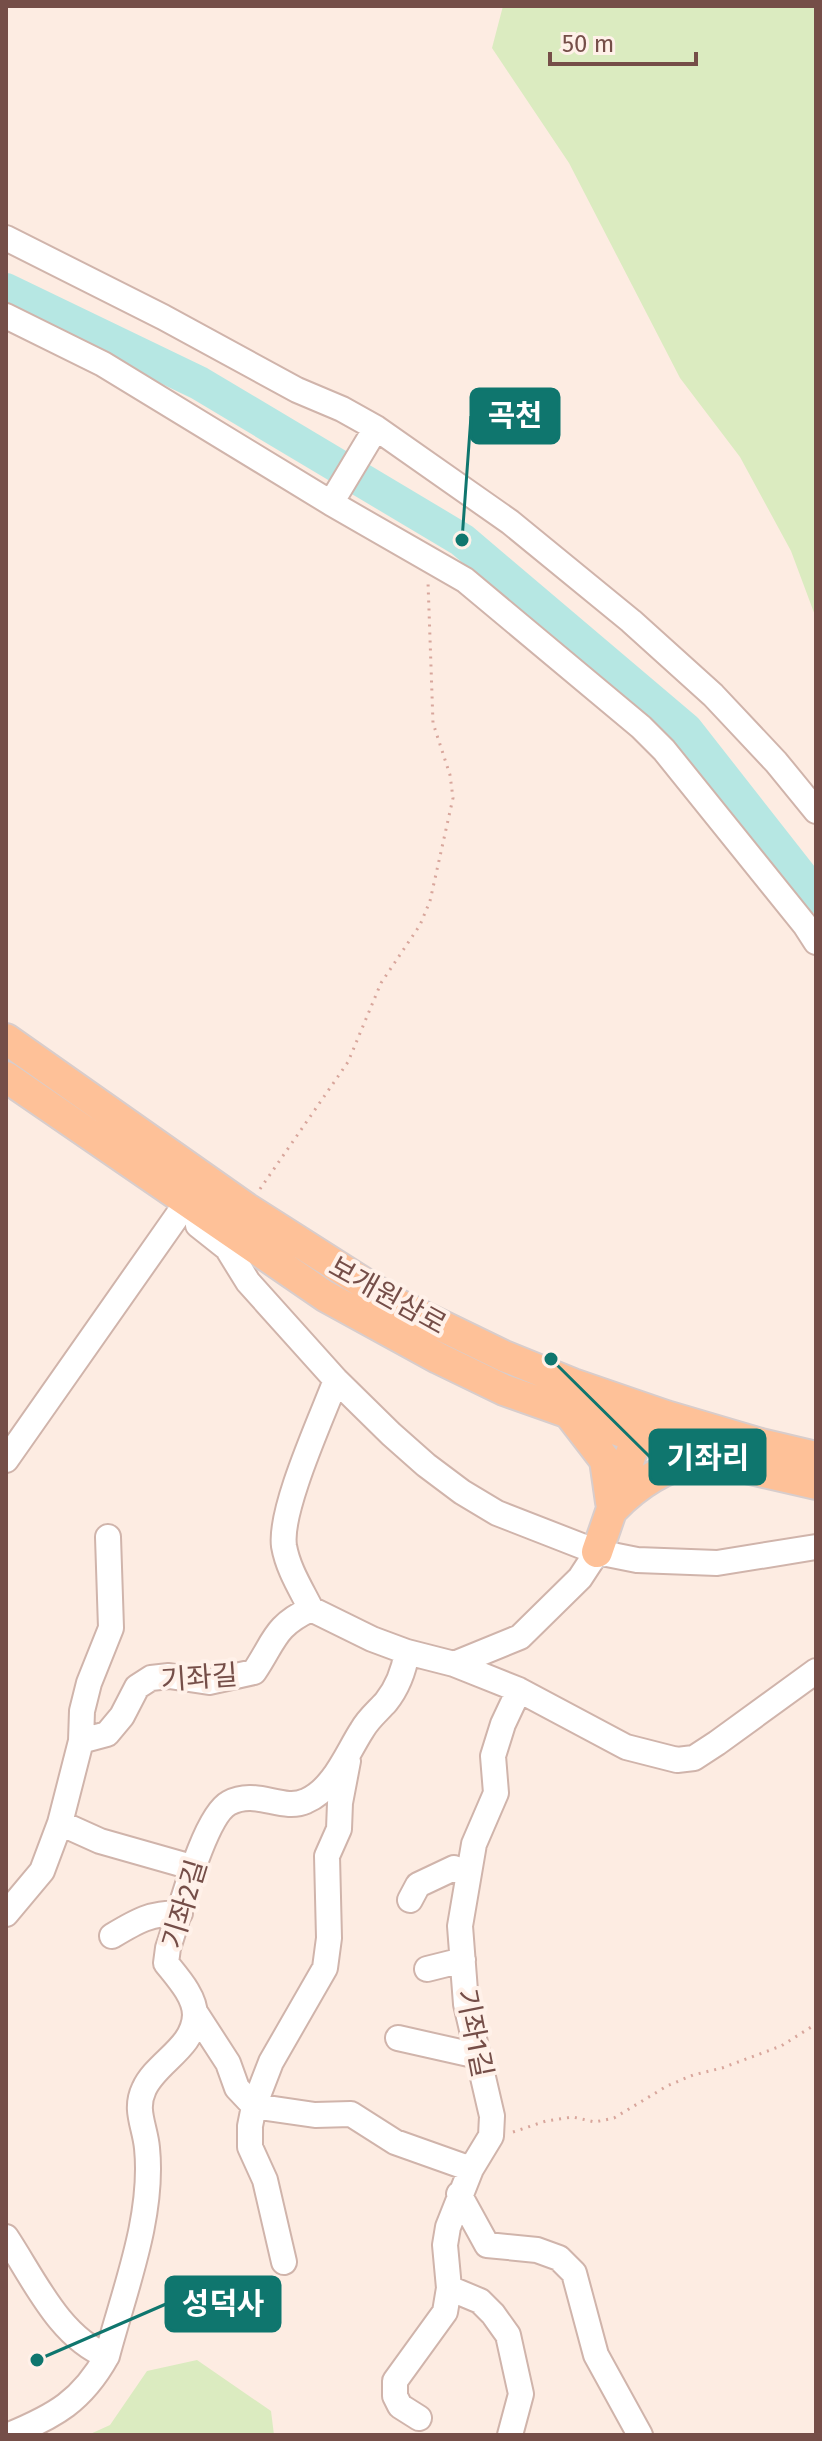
<svg xmlns="http://www.w3.org/2000/svg" width="822" height="2441" font-family="'Fira Sans','Noto Sans KR',sans-serif">
  <rect width="100%" height="100%" fill="#fdece2"/>
  <!-- green -->
  <path fill="#dbebc0" d="M503 6H816V618L791 551 740 457 680 378 569 163 492 48Z
    M197 2360 271 2411 274 2435H88L110 2425 147 2371Z"/>
  <g fill="none" stroke-linecap="round" stroke-linejoin="round">
    <!-- river -->
    <path stroke="#b6e7e3" stroke-width="34" d="M6 290 199 383 462 540 686 730 816 896"/>
    <defs>
      <path id="minor" d="M6 238 163 317 297 390 342 409 376 428 510 522 631 621 713 695 776 762 816 811
        M6 316 103 364 331 503 465 580 641 727 664 750 805 925 816 942
        M331 503 376 428
        M198 1225 227 1248 248 1282 336 1380 391 1434 426 1465 462 1492 497 1513 597 1552 637 1560 717 1563 816 1547
        M6 1460 187 1202
        M311 1609C301 1589 288 1569 284 1546 279 1510 322 1417 336 1380
        M519 1690 626 1747 677 1760 694 1758 717 1743 816 1671
        M81 1741 82 1711 89 1683 111 1628 108 1537
        M60 1823 100 1841 195 1868
        M410 1900 418 1885 454 1868 468 1874
        M6 1914 42 1871 60 1823 81 1741 107 1734 122 1716 137 1687 151 1678 169 1676 209 1682 254 1672C275 1641 274 1626 311 1609L372 1639 407 1652 454 1664 520 1637 580 1578 597 1552
        M112 1936C137 1921 150 1913 180 1913
        M427 1969 463 1960
        M195 2012 228 2063 237 2088 254 2106 315 2115 351 2114 395 2142 471 2169
        M398 2038 478 2056
        M459 2194 487 2245 537 2250 559 2258 574 2273 596 2355 640 2435
        M6 2237C34 2279 59 2337 107 2356
        M284 2262 265 2180 250 2147V2126L254 2106 271 2062 325 1968 329 1938 327 1856 339 1829 340 1803 348 1761
        M449 2288 480 2301 493 2314 508 2335 521 2394 510 2435
        M419 2418 400 2406 395 2396V2381L445 2312 449 2288 445 2245 448 2227 471 2169 491 2136 492 2116 466 2004 460 1926 474 1844 496 1793 493 1756 503 1724 519 1690 454 1664
        M9 2435C55 2416 82 2401 107 2356 124 2291 154 2217 147 2148 145 2126 134 2110 144 2089 156 2062 194 2048 195 2015 195 1996 177 1977 166 1963L168 1948C179 1917 203 1817 229 1803 256 1788 282 1812 306 1801 334 1789 347 1753 362 1730 368 1719 378 1711 386 1702 398 1687 404 1670 407 1652"/>
      <path id="major" d="M6 1039 246 1208 395 1303 504 1356 573 1384 666 1416 761 1444 816 1457
        M6 1077 325 1296 438 1358 504 1390 637 1437 698 1457 816 1484
        M568 1412 605 1460 611 1502
        M614 1508C639 1482 665 1468 698 1457
        M597 1552 643 1419"/>
    </defs>
    <!-- minor casing -->
    <use href="#minor" stroke="#d0b4ab" stroke-width="28"/>
    <!-- major casing -->
    <use href="#major" stroke="#d8cdcc" stroke-width="34"/>
    <!-- path -->
    <path stroke="#d8a69c" stroke-width="3" stroke-dasharray="2 6" stroke-linecap="butt" d="M260 1189 348 1062 381 983 420 925 430 901 453 798 450 775 433 723 428 582
      M513 2132 546 2121 573 2117 595 2122 614 2118 667 2086 693 2075 722 2068 781 2046 816 2024"/>
    <!-- minor -->
    <use href="#minor" stroke="#fff" stroke-width="24"/>
    <!-- major -->
    <use href="#major" stroke="#fec198" stroke-width="30"/>
  </g>
  <g text-anchor="middle" stroke-width="8" stroke-linejoin="round" paint-order="stroke">
    <!-- street labels -->
    <g font-size="28" fill="#754e48" stroke="#fff1e9">
      <text transform="translate(388 1295) rotate(29)" y="10">보개원삼로</text>
      <text transform="translate(199 1677) rotate(-4)" y="10">기좌길</text>
      <text transform="translate(184 1904) rotate(-73)" y="10">기좌2길</text>
      <text transform="translate(475 2033) rotate(79)" y="10">기좌1길</text>
    </g>
  </g>
  <!-- callouts -->
  <path fill="none" stroke="#0f766e" stroke-width="3" d="M462 540L471 416M551 1359L650 1457M37 2360L166 2304"/>
  <g fill="#0f766e" stroke="#fff1e9" stroke-width="3">
    <circle cx="462" cy="540" r="8"/>
    <circle cx="551" cy="1359" r="8"/>
    <circle cx="37" cy="2360" r="8"/>
  </g>
  <g fill="#0f766e" stroke="#0f766e" stroke-width="3">
    <rect x="471" y="389" width="88" height="54" rx="8"/>
    <rect x="650" y="1430" width="115" height="54" rx="8"/>
    <rect x="166" y="2277" width="114" height="54" rx="8"/>
  </g>
  <g font-size="30" text-anchor="middle" font-weight="bold" fill="#fff">
    <text x="515" y="426">곡천</text>
    <text x="708" y="1468">기좌리</text>
    <text x="223" y="2314">성덕사</text>
  </g>
  <!-- border -->
  <rect width="822" height="2441" fill="none" stroke="#754e48" stroke-width="16"/>
  <!-- scale -->
  <path d="M550 52v12h146v-12" fill="none" stroke="#754e48" stroke-width="4"/>
  <text x="562" y="52" font-size="24" fill="#754e48" stroke="#fff1e9" stroke-width="6" paint-order="stroke">50 m</text>
</svg>
